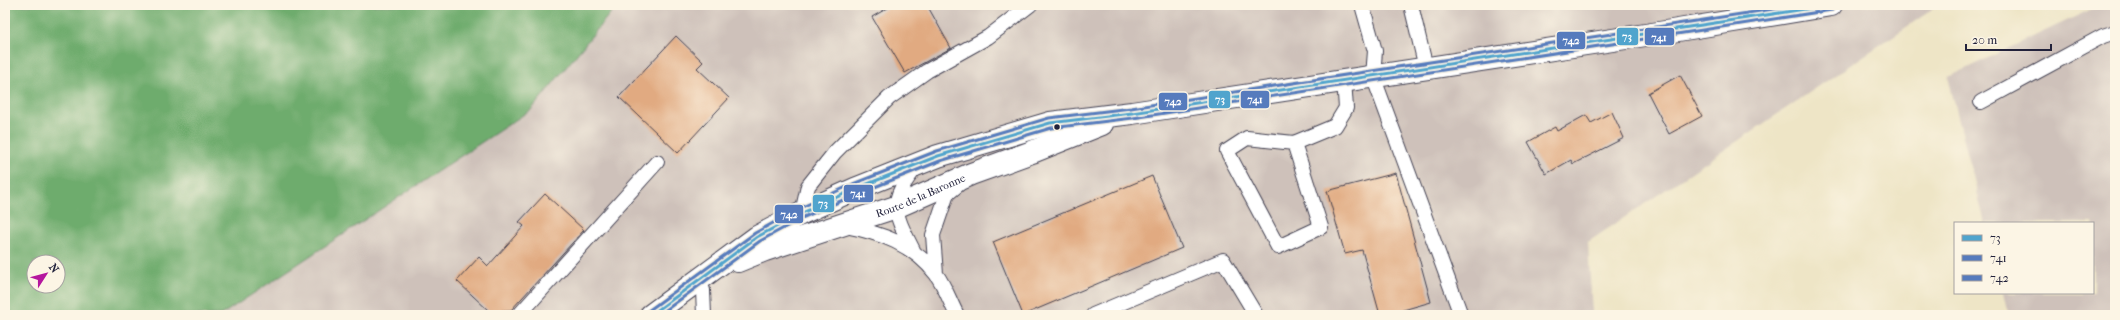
<svg xmlns="http://www.w3.org/2000/svg" width="2120" height="320" font-family="'IM FELL French Canon',serif">
  <rect width="100%" height="100%" fill="#fcf5e5"/>
  <filter id="ink" filterUnits="userSpaceOnUse"><feTurbulence type="fractalNoise" baseFrequency=".025" numOctaves="2"/><feDisplacementMap in="SourceGraphic" scale="8" xChannelSelector="R" yChannelSelector="G"/><feConvolveMatrix kernelMatrix="1 2 1 2 8 2 1 2 1" color-interpolation-filters="sRGB"/></filter>
  <filter id="wash" filterUnits="userSpaceOnUse"><feTurbulence type="fractalNoise" baseFrequency=".012" numOctaves="4" result="noise"/><feDisplacementMap in="SourceGraphic" scale="16" xChannelSelector="R" yChannelSelector="G"/><feGaussianBlur stdDeviation="0.9" result="paint"/><feColorMatrix in="noise" values="0 0 0 0 0 0 0 0 0 0 0 0 0 0 0 0 0 1.4 0 .05"/><feComposite in="paint" operator="in"/></filter>
  <g filter="url(#wash)">
    <rect width="100%" height="100%" fill="#eee5c6"/>
    <!-- industrial -->
    <path fill="#cec1ba" d="M617 5H1939L1588 242 1592 315H221L532 109Z
      M2100 5H2115V315H2008L2003 293H2093V223H1985L1948 77Z"/>
    <!-- forest -->
    <path fill="#6eac6d" stroke="#486754" fill-rule="evenodd" d="M5 5H617L532 109 221 315H5ZM34 262H58V286H34Z"/>
    <g id="blocks">
      <!-- building -->
      <path fill="#e1aa81" d="M893 5H927L951 48 905 73 872 17Z
        M676 36 703 62 697 68 729 98 678 153 619 97Z
        M1680 75 1702 116 1669 134 1648 93Z
        M1612 112 1624 138 1573 164 1571 160 1546 174 1528 142 1555 127 1557 131 1586 115 1591 123Z
        M1396 173 1431 302 1386 315H1380L1362 250 1345 254 1327 191Z
        M1152 176 1182 248 1023 315 993 242Z
        M545 194 584 230 511 310 489 311 457 281 479 257 488 266 524 226 519 222Z"/>
    </g>
  </g>
  <g filter="url(#ink)">
    <use href="#blocks" fill-opacity="0" stroke="#413f50" stroke-width="1"/>
    <g fill="none" stroke-linecap="round" stroke-linejoin="round">
      <defs>
        <path id="lane" d="M1362 5 1375 51 1373 76 1461 315
          M1411 5 1426 68
          M1981 102 2103 36 2115 32
          M1294 143 1247 138 1227 151 1278 247 1321 227 1294 143 1335 126 1346 108 1344 80
          M802 213 808 186 835 152 889 98 927 71 988 37 1030 5
          M845 226C881 233 913 244 936 274 945 286 950 302 957 315
          M913 250C893 211 888 202 917 166
          M936 274 933 235 947 194 959 184
          M695 282 703 290 704 315
          M519 315 657 162
          M1093 315 1223 260 1256 315"/>
        <g id="secondary">
          <path id="s1" d="M738 261 765 250 896 207 971 174 1032 152 1102 124"/>
          <path d="M651 315 757 237 802 213 855 189 938 156 1050 123 1132 113 1672 31 1831 5"/>
        </g>
      </defs>
      <!-- lane casing -->
      <use href="#lane" stroke="#413f50" stroke-width="16"/>
      <!-- secondary casing -->
      <use href="#secondary" stroke="#413f50" stroke-width="24"/>
      <!-- lane -->
      <use href="#lane" stroke="#fff" stroke-width="14"/>
      <!-- secondary -->
      <use href="#secondary" stroke="#fff" stroke-width="22"/>
      <defs>
        <path id="bus-1" d="M651 315 757 237 802 213 855 189 938 156 1050 123 1132 113 1831 5"/>
        <path id="bus-2" d="M659 315 760 241 804 217 857 194 940 161 1051 128 1133 118 1832 10"/>
        <path id="bus-3" d="M648 311 755 233 800 208 853 184 937 151 1049 118 1131 108 1800 5"/>
      </defs>
      <!-- bus-1 casing -->
      <use href="#bus-1" stroke="#fcf5e5" stroke-width="6"/>
      <!-- bus-2 casing -->
      <use href="#bus-2" stroke="#fcf5e5" stroke-width="6"/>
      <!-- bus-3 casing -->
      <use href="#bus-3" stroke="#fcf5e5" stroke-width="6"/>
      <!-- bus-1 -->
      <use href="#bus-1" stroke="#50a4cd" stroke-width="3"/>
      <!-- bus-2 -->
      <use href="#bus-2" stroke="#567bbd" stroke-width="3"/>
      <!-- bus-3 -->
      <use href="#bus-3" stroke="#567bbd" stroke-width="3"/>
    </g>
  </g>
  <!-- markers -->
  <circle fill="#22223b" stroke="#fcf5e5" stroke-width="1.5" cx="1057" cy="127" r="3.5"/>
  <g text-anchor="middle" stroke-width="3.5" stroke-linejoin="round" paint-order="stroke">
    <!-- street labels -->
    <g font-size="11" fill="#22223b" stroke="#fcf5e5">
      <text dy="4" stroke="none"><textPath href="#s1" startOffset="194">Route de la Baronne</textPath></text>
    </g>
  </g>
  <g stroke="#fcf5e5" stroke-width="1.5">
    <rect x="1616" y="27" width="23" height="19" rx="4" fill="#50a4cd"/>
    <rect x="1644" y="27" width="31" height="19" rx="4" fill="#567bbd"/>
    <rect x="1556" y="31" width="30" height="19" rx="4" fill="#567bbd"/>
    <rect x="1240" y="90" width="30" height="19" rx="4" fill="#567bbd"/>
    <rect x="1208" y="90" width="23" height="19" rx="4" fill="#50a4cd"/>
    <rect x="1158" y="92" width="30" height="19" rx="4" fill="#567bbd"/>
    <rect x="843" y="184" width="31" height="19" rx="4" fill="#567bbd"/>
    <rect x="812" y="194" width="23" height="19" rx="4" fill="#50a4cd"/>
    <rect x="774" y="204" width="30" height="20" rx="4" fill="#567bbd"/>
  </g>
  <g font-size="11" text-anchor="middle" font-weight="bold" fill="#fff">
    <text x="1627" y="40">73</text>
    <text x="1659" y="41">741</text>
    <text x="1571" y="44">742</text>
    <text x="1255" y="103">741</text>
    <text x="1220" y="103">73</text>
    <text x="1173" y="105">742</text>
    <text x="858" y="197">741</text>
    <text x="823" y="207">73</text>
    <text x="789" y="218">742</text>
  </g>
  <!-- margin -->
  <rect width="2120" height="320" fill="none" stroke="#fcf5e5" stroke-width="20"/>
  <!-- legend -->
  <rect x="1954" y="222" width="140" height="72" fill="#fcf5e5" stroke="#a5a1a1"/>
  <rect x="1962" y="235" width="20" height="6" fill="#50a4cd" stroke="#a5a1a1"/>
  <text x="1990" y="242" font-size="12" fill="#22223b">73</text>
  <rect x="1962" y="255" width="20" height="6" fill="#567bbd" stroke="#a5a1a1"/>
  <text x="1990" y="262" font-size="12" fill="#22223b">741</text>
  <rect x="1962" y="275" width="20" height="6" fill="#567bbd" stroke="#a5a1a1"/>
  <text x="1990" y="282" font-size="12" fill="#22223b">742</text>
  <!-- north arrow -->
  <g transform="translate(46 274) rotate(54)"><circle r="19" fill="#fcf5e5" stroke="#a5a1a1"/>
  <path d="M0-3L7 15L0 10L-7 15Z" fill="#b5179e"/>
  <text y="-6" font-size="11" font-weight="bold" text-anchor="middle" fill="#22223b">N</text>
  </g>
  <!-- scale -->
  <path d="M1966 44v6h85v-6" fill="none" stroke="#22223b" stroke-width="2"/>
  <text x="1972" y="44" font-size="12" fill="#22223b" stroke="#fcf5e5" stroke-width="3" paint-order="stroke">20 m</text>
</svg>
